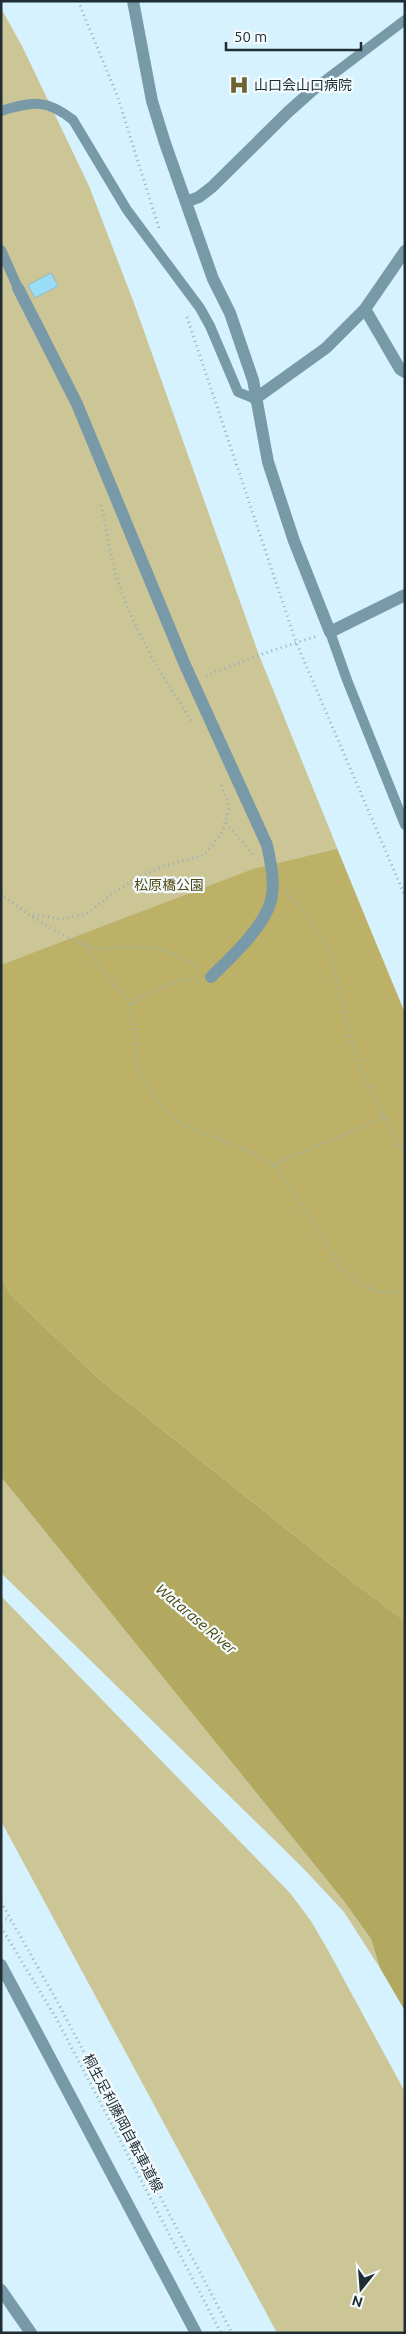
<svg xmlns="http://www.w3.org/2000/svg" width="406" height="2334" font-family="Ubuntu,'Noto Sans JP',sans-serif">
  <rect width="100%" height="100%" fill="#d5f2fe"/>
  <!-- green -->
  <path fill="#ccc696" d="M1 8 22 46 89 186 134 303 259 655 402 1008 1 974Z
    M1 1477 343 1900 371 1939 380 1968 344 1912 302 1867 1 1573Z
    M1 1596 290 1893 311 1921 329 1952 405 2092V2333H277L1 1821Z"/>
  <!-- forest -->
  <path fill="#bcb167" d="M337 849 405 1013V1621L345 1576 98 1378 10 1294 1 1275V965L253 869Z"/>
  <!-- water -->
  <path fill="#b3a85f" d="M1 1275 10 1294 98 1378 345 1576 405 1621V2011L380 1968 371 1939 343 1900 1 1477Z"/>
  <!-- building -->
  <path fill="#9addf7" stroke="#95b8c6" d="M51 273 58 286 35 298 28 285Z"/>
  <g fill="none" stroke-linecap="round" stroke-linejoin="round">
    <!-- path -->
    <path stroke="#97afb9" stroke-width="3" stroke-dasharray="1 4" stroke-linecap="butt" d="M78 1 117 95 159 228
      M187 317 296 642 405 896
      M101 505C108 532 110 561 120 587 136 634 164 679 192 721
      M206 676 259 655 317 636
      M226 823 253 854
      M287 892 309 917 331 955 348 1029 363 1075 405 1157
      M1 893C21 912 78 948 105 949 111 949 118 947 124 947 156 946 174 951 200 969
      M33 915 62 919 88 913 111 894 139 877 164 866 204 855 222 833 229 807 221 783
      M83 945 131 1004C156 987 169 983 198 978
      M131 1004 139 1073 154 1097 178 1123 250 1152 273 1165 296 1195 341 1269 359 1283 379 1292H396L405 1290
      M273 1165 384 1117
      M1 1902 58 2003 232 2333
      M1 1917 11 1921
      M1 1927 56 2018 221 2333"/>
    <!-- service -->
    <path stroke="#789aa8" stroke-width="10" d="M315 88 405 20
      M1 111C32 101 47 99 73 120L127 210 200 308 210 326 238 392 255 399
      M1 250 18 288
      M330 632 347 680 405 825"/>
    <!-- pedestrian -->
    <path stroke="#789aa8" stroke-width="12" d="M18 288 77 404 185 665 267 845C271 863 276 886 270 904 261 930 231 957 211 977"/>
    <!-- minor -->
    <path stroke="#789aa8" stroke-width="12" d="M133 1 152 101 165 143 213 279 230 313 253 380 268 462 294 541 330 632 405 595
      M186 202 199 197 212 187 288 112 315 88
      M365 309 400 369 405 372
      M255 399 326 348 365 309 405 251
      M1 1965 196 2333"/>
    <!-- tertiary -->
    <path stroke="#789aa8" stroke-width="12" d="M1 2290 31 2333"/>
  </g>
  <!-- icons -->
  <defs>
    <symbol id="hospital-bare" viewBox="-9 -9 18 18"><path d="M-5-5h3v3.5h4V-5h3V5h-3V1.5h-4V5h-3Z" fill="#6b6330" stroke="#f4fbfe" stroke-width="2.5" paint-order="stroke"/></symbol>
  </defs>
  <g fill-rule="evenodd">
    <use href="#hospital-bare" x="225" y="71" width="28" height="28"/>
  </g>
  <g text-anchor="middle" stroke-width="4.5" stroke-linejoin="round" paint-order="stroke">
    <!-- poi labels -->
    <g font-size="14" fill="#202e34" stroke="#f4fbfe" text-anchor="start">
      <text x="254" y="90">山口会山口病院</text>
    </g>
    <!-- park labels -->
    <g font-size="14" fill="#524910" stroke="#f4fbfe">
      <text x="169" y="890">松原橋公園</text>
    </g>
    <!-- street labels -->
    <g font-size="14" fill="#202e34" stroke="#f4fbfe">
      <text transform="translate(123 2123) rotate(62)" y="5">桐生足利藤岡自転車道線</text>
    </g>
    <!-- water labels -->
    <g font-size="15" font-style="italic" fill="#4e460b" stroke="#f4fbfe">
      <text transform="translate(196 1619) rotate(40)" y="5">Watarase River</text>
    </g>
  </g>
  <!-- border -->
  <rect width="406" height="2334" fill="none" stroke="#202e34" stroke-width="5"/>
  <!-- north arrow -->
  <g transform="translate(361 2289) rotate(197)" stroke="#f4fbfe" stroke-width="4" paint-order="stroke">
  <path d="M0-4L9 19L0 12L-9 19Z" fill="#202e34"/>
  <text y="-8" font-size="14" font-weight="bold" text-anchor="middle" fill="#202e34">N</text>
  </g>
  <!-- scale -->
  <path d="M226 42v8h135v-8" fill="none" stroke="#202e34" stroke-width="2.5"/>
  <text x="234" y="42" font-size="15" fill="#202e34" stroke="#f4fbfe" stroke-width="4" paint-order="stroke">50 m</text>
</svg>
